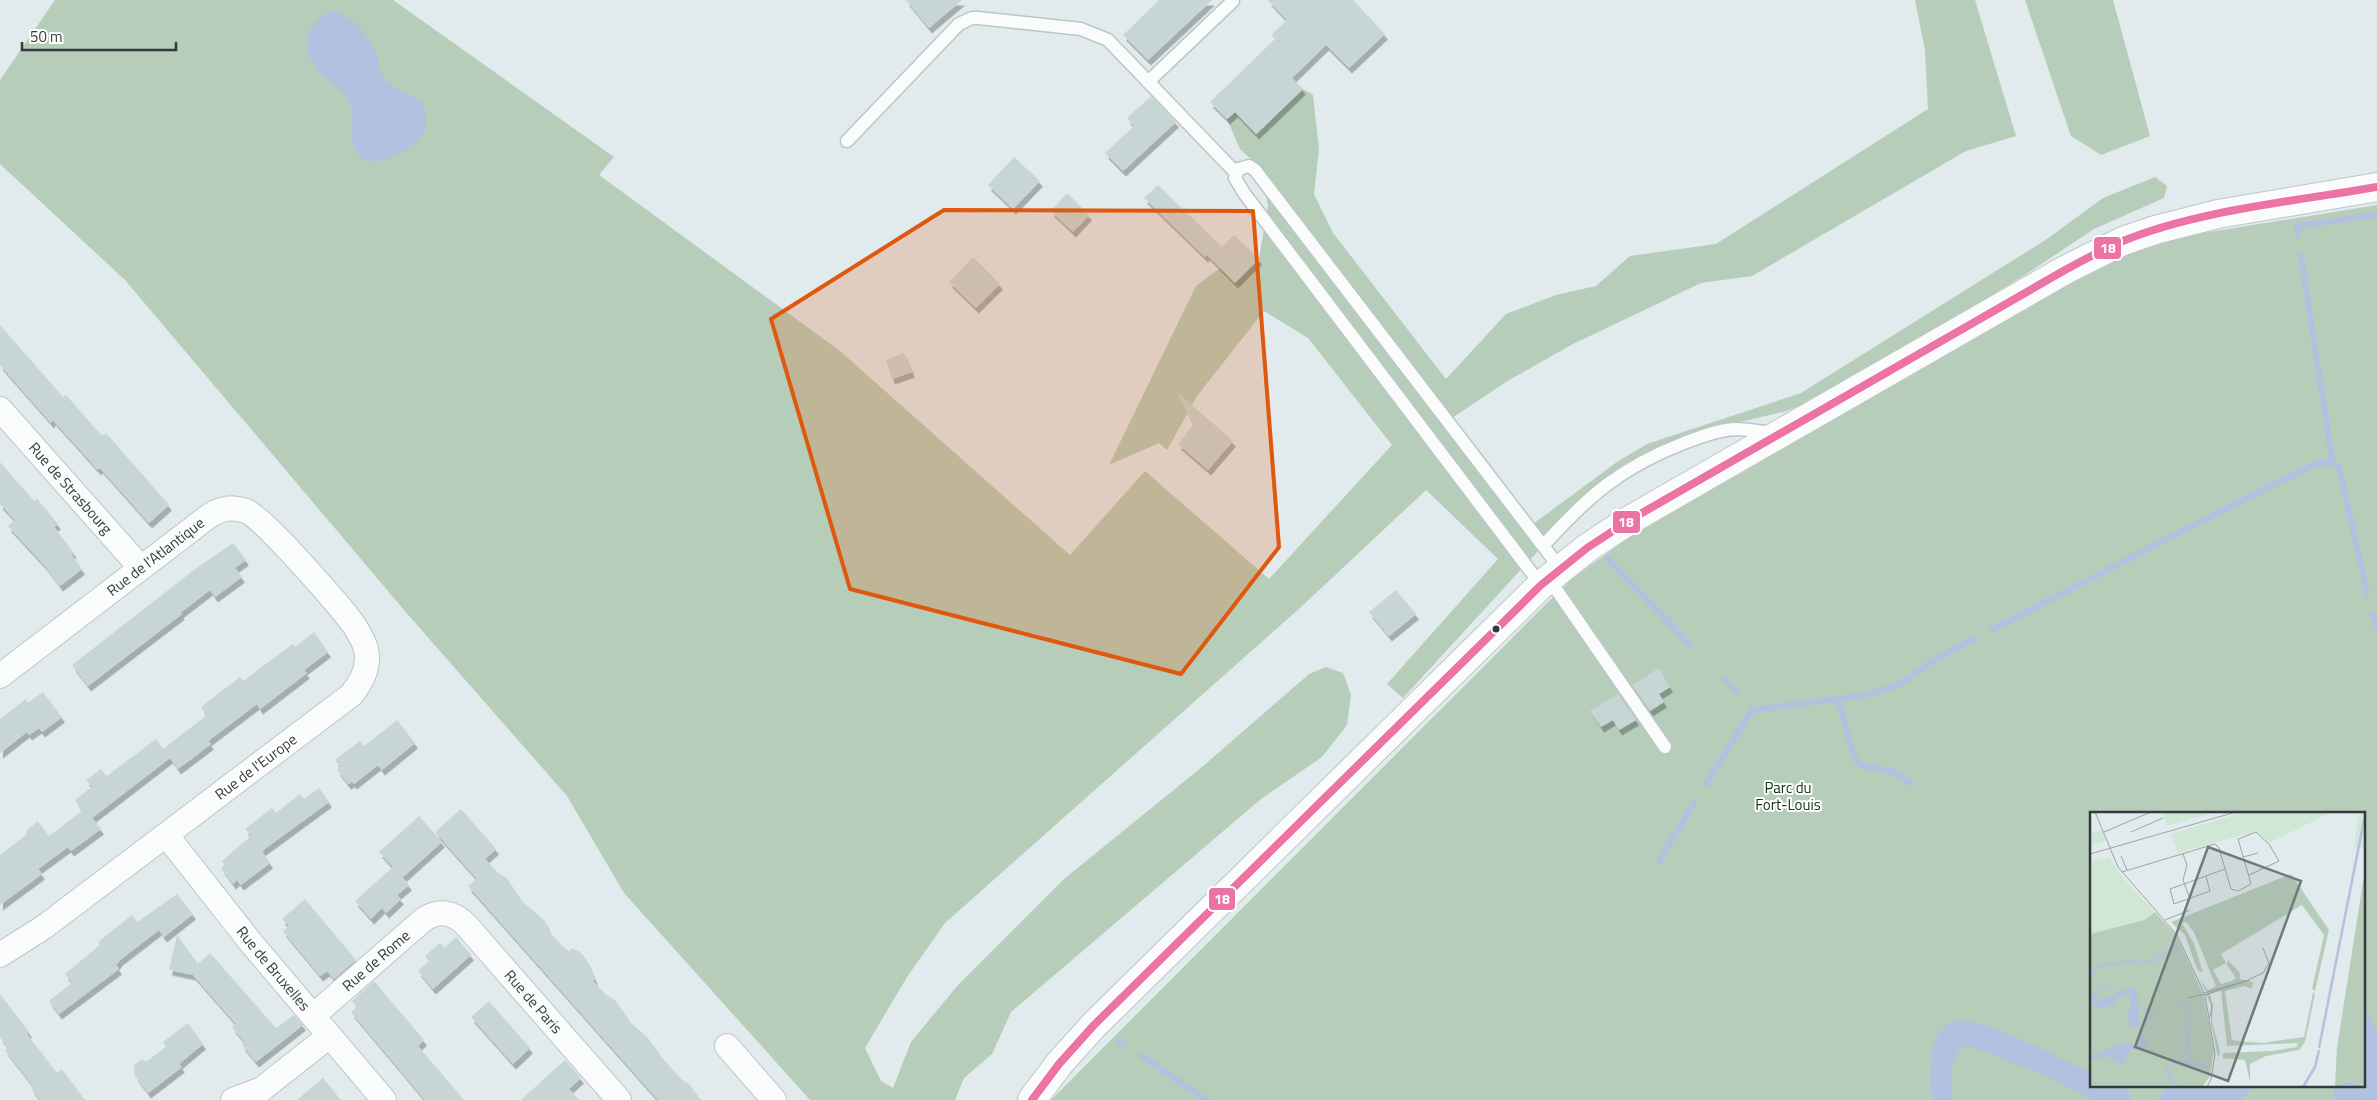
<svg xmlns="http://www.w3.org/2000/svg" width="2377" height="1100" font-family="'Titillium Web',sans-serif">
  <defs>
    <filter id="shadow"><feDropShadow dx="3" dy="5.5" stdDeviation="0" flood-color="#0004"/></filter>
  </defs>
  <rect width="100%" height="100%" fill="#e1eaec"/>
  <!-- forest -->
  <path fill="#b6cdba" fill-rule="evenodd" d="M55 0H393L614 157 599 175 840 351 1070 555 1145 471 1269 579 1392 445 1308 338 1264 311 1197 396 1167 450 1159 443 1109 465 1196 286 1220 268 1235 283 1259 259 1268 206 1262 169 1240 149 1227 119 1235 112 1257 134 1303 89 1313 95 1319 149 1314 194 1333 233 1446 379 1506 314 1556 295 1596 286 1630 256 1716 244 1928 109 1925 50 1915 0H1975L2016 136 1966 151 1752 276 1701 283 1571 345 1506 382 1449 420 1529 527 1617 462 1647 444 1801 393 2047 239 2103 198 2155 177 2167 186 2164 198 2094 229 2034 269 1834 393 1786 411 1736 423 1628 463 1604 479 1403 698 1387 684 1498 559 1426 490 1301 607 945 923 907 977 865 1048 881 1081 893 1088 911 1042 958 985 1064 879 1202 767 1309 674 1326 667 1343 673 1351 695 1347 725 1322 757 1261 799 1011 1012 992 1054 964 1078 955 1100H810L624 893 567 796 404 610 125 280 0 164V80Z
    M2025 0H2113L2150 136 2101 155 2071 136Z
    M2377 205V1100H1051L1543 607 1573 578 1628 538 2081 277 2125 256 2167 241 2197 234ZM2091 814H2363V1086H2091Z"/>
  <!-- water -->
  <path fill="#b3c1e0" d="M331 11C355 16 369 35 378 58 379 63 379 69 381 73 387 86 410 95 422 102 425 113 428 121 424 132 417 147 378 170 362 158 346 146 355 122 351 107 347 92 328 81 318 70 298 47 306 23 331 11Z
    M2363 1008 2377 1030V1100H2335L2333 1086H2363Z
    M1960 1020C1997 1023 2056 1057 2091 1073V1086C2105 1086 2128 1082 2132 1100H2092L2046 1076 1967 1045C1948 1053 1952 1083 1952 1100H1931C1931 1074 1924 1026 1960 1020Z
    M2168 1086H2254L2242 1100H2156Z"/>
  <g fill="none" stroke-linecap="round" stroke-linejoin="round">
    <!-- stream -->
    <path stroke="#b3c1e0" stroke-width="6" d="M2298 235 2296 226 2377 215
      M2301 256 2333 465
      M1608 559 1690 645
      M2372 615 2377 626
      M1993 629 2266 488 2313 465 2328 462 2339 467 2367 593
      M1725 680 1737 692
      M1838 699 1855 759 1861 765 1894 772 1910 783
      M1706 784 1752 710 1860 696 1883 690 1901 683 1931 662 1974 639
      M1659 861 1694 803
      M1119 1041 1124 1044
      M1142 1056 1206 1100"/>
  </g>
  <!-- building -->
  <path fill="#c7d6d4" filter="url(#shadow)" d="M906 0H962L929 28Z
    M1159 0H1212L1148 60 1123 35Z
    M1268 0H1353L1385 34 1349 68 1326 45 1292 78 1303 89 1256 134 1235 112 1227 119 1210 102 1275 39 1271 35 1287 20Z
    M1151 96 1176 122 1123 171 1105 153 1134 126 1127 118Z
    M1014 157 1040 181 1013 209 988 185Z
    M1158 185 1222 247 1234 235 1259 259 1235 283 1207 255 1205 257 1144 198Z
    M1067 193 1089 215 1073 232 1051 211Z
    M973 257 1000 284 976 308 949 282Z
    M0 325 63 397 66 395 102 436 106 433 169 505 149 523 100 468 98 470 53 420 51 423 0 365Z
    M904 353 912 372 892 379 886 360Z
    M1177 392 1233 441 1208 470 1178 444 1193 425Z
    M0 462 34 501 37 499 49 513 58 524 54 527 74 553 71 554 82 569 60 586 45 566 8 526 15 520 0 504Z
    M233 543 246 560 235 568 242 577 215 597 210 590 180 613 182 614 88 686 72 665 194 570Z
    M1396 590 1416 614 1389 636 1369 612Z
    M314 632 328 652 304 670 307 673 260 709 257 704 208 741 211 744 178 769 170 758 92 818 101 829 71 851 68 847 38 869 42 874 0 905V855L26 835 27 830 38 821 49 836 82 811 75 800 92 787 86 780 101 769 107 776 156 739 163 749 207 715 201 707 240 677 243 681 293 644 295 647Z
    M1659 668 1670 687 1659 694 1664 702 1650 711 1632 685Z
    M43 692 62 717 42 732 39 728 29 735 27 732 0 753V719L26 699 28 703Z
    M1618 694 1636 720 1619 730 1613 720 1601 727 1590 711Z
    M397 720 415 743 382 770 378 765 354 784 352 782 348 784 337 770 341 767 335 760 360 741 364 746Z
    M319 788 329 802 262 851 270 863 241 885 237 880 233 884 221 868 225 865 222 861 251 836 245 829 272 808 276 813 300 794 304 799Z
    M461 809 496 849 485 859 498 873 506 877 523 902 545 921 549 931 561 945 569 951 572 948 580 952 586 959 595 980 593 981 606 995 615 1000 632 1024 648 1038 664 1060 681 1079 690 1085 701 1100H658L468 886 477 879 435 832Z
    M419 816 442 842 403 877 398 872 409 885 397 895 401 899 386 913 382 908 371 919 355 901 393 867 379 852Z
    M177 894 193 914 164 937 159 930 120 960 116 965 119 969 59 1014 49 1001 72 983 65 974 100 945 98 942 132 915 137 922Z
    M305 899 356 960 334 979 327 971 320 976 283 931 289 926 282 919Z
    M177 935 198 964 210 953 276 1028 294 1015 303 1025 256 1062 242 1045 245 1043 232 1027 236 1024 193 975 169 970Z
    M456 937 471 955 433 989 418 971 429 961 425 956 440 943 444 948Z
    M374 981 424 1040 418 1046 464 1100H425L351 1012 357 1007 352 1001Z
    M0 994 29 1032 27 1034 57 1073 62 1069 85 1100H40L31 1088 33 1086 5 1050 8 1048 0 1037Z
    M489 1001 530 1048 513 1064 471 1017Z
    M188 1023 203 1044 179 1064 182 1067 148 1093 135 1076 134 1065 141 1060 147 1061 166 1047 163 1042Z
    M565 1060 581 1078 569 1089 579 1100H521Z
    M323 1078 341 1100H297Z"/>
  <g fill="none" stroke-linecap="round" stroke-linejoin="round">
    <defs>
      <path id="lane" d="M1148 82 1233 1
        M847 141 959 24 972 18H978L1081 29 1108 40 1236 173
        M1543 546C1587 497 1621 467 1684 443 1700 437 1718 430 1735 429 1748 429 1761 432 1773 433
        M1549 579 1665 747
        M1541 585 1244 193 1235 178 1238 169 1249 166 1255 170 1560 568"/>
      <g id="street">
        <path id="s1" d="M0 409 141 568"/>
        <path id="s2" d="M0 676 209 516C221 508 233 506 246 511 263 517 340 606 354 625 359 633 364 641 366 649 370 667 362 682 351 695L44 927 0 955"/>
        <path id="s3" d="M167 836 252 944 384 1100"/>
        <path id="s4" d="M313 1016 423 920C439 909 454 912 467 926L619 1100"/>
        <path d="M727 1046 774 1100"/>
        <path d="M233 1100 262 1089 329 1036"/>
      </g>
      <path id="secondary" d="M1032 1100 1059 1064 1094 1025 1541 585 1587 548 1628 521 2065 270 2123 241 2155 230 2218 214 2377 187"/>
    </defs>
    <!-- lane casing -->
    <use href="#lane" stroke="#bec5c7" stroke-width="15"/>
    <!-- street casing -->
    <use href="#street" stroke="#bec5c7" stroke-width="26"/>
    <!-- secondary casing -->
    <use href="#secondary" stroke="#bec5c7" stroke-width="30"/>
    <!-- lane -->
    <use href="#lane" stroke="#fafcfc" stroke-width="12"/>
    <!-- street -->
    <use href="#street" stroke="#fafcfc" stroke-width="24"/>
    <!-- secondary -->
    <use href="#secondary" stroke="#fafcfc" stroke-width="28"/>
    <defs>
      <path id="bus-1" d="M1032 1100 1059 1064 1094 1025 1541 585 1587 548 1628 521 2065 270C2084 260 2103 249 2123 241 2198 210 2297 201 2377 187"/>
    </defs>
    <!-- bus-1 casing -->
    <use href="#bus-1" stroke="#fff" stroke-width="11"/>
    <!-- bus-1 -->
    <use href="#bus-1" stroke="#eb74a5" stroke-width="8"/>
  </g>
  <!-- marked area -->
  <path fill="#df580e" fill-opacity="0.2" stroke="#df580e" stroke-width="4" stroke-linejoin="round" d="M944 210 1253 211 1279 547 1181 674 850 589 771 319Z"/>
  <!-- markers -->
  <circle fill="#343b3c" stroke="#fff" stroke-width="2" cx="1496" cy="629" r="4.5"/>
  <g text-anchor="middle" stroke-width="4" stroke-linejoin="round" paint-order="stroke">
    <!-- street labels -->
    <g font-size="15" fill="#343b3c" stroke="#fff">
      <text dy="5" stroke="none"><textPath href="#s1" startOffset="106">Rue de Strasbourg</textPath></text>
      <text dy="5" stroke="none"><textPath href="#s2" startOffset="196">Rue de l'Atlantique</textPath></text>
      <text transform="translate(256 767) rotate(-37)" y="5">Rue de l'Europe</text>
      <text dy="5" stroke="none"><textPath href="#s4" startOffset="84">Rue de Rome</textPath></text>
      <text dy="5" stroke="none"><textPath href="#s3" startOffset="170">Rue de Bruxelles</textPath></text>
      <text dy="5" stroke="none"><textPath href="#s4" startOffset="296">Rue de Paris</textPath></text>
    </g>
    <!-- park labels -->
    <g font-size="15" fill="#0b330f" stroke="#fff">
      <text x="1788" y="793">Parc du<tspan x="1788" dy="17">Fort-Louis</tspan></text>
    </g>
  </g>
  <!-- overview -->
  <g transform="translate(2090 812)">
    <rect width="275" height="275" fill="#e1eaec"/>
    <path d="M73 0H125L77 14ZM154 0H242L179 31 167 19 88 41 81 22ZM269 0H275V37L264 35ZM11 18 16 29 0 34V22ZM19 45 35 68 65 100 54 108 0 122V50Z" fill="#d0e7d5"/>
    <path d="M275 57V275H245L247 236ZM201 62 239 118 225 179 222 177 234 123 212 93 131 142 136 151 123 158 131 172 142 169 146 166 137 153 138 148 150 161V167L163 170 162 177 154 174 135 179 142 228 148 229 172 231 214 225 223 180 225 182 215 230 209 238 176 244 160 252V270L155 248 133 246V241L182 239 207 235 208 231 137 234 131 178 120 182 123 194 122 209 130 240 128 245 121 211V189L109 166 118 178 126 174 104 120 96 110 92 111 104 132 113 161 107 157 95 123 81 110ZM65 100 86 123 114 184 124 238 120 264 112 275H0V122L54 108Z" fill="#b6cdba"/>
    <path d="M13 169 25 179 11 172 6 187 16 186 41 175 47 180 48 193 63 199 64 204 51 215 62 202 48 196 50 214 40 215 37 201 41 197 40 181 25 188 24 193 10 196 0 192V186ZM48 216 53 219 57 234 40 238 33 254 16 244 0 248V220L3 244 29 232H50Z" fill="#b3c1e0"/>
    <path fill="none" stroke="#b3c1e0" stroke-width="2.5" d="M54 148 62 150 87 133M0 164 9 154 52 148M92 189 97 195 96 216M229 236 275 3M88 250 100 251 97 217M100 251 119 255M86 275 76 258 86 250M213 275 225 255 229 238M248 275 256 271 270 275"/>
    <path fill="none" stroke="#9ca4a6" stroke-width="1" d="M5 0 28 55 87 123 115 183 125 242 121 267 117 275M14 20 61 0M41 20 73 6M0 42 146 0M93 42 97 53 93 68 100 87M31 44 37 58M153 45 168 41M32 60 125 32 129 36 141 77 148 79 161 72 148 27 166 20 179 32 189 49 159 63M116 64 120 79 84 92 80 77 94 72 124 61 135 57M75 108 100 98M158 168 173 161 179 151 173 136M114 181 159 168 115 183M117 182 122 193 120 206M97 186 115 182"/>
    <path fill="#71787a" fill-opacity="0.15" stroke="#71787a" stroke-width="2.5" d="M118 35 211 69 138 269 45 235Z"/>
    <rect width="275" height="275" fill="none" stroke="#343b3c" stroke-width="2.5"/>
  </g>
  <g stroke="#fff" stroke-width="2">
    <rect x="2093" y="236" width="29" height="24" rx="5" fill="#eb74a5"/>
    <rect x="1612" y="510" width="29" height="24" rx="5" fill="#eb74a5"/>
    <rect x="1208" y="887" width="28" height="24" rx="5" fill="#eb74a5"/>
  </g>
  <g font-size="14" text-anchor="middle" font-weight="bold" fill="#fff">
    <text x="2108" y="253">18</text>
    <text x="1626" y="527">18</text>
    <text x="1222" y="904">18</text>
  </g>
  <!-- scale -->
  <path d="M22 42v8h154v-8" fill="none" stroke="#343b3c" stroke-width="2.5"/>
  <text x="30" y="42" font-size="15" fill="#343b3c" stroke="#ffffff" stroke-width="4" paint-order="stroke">50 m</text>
</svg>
